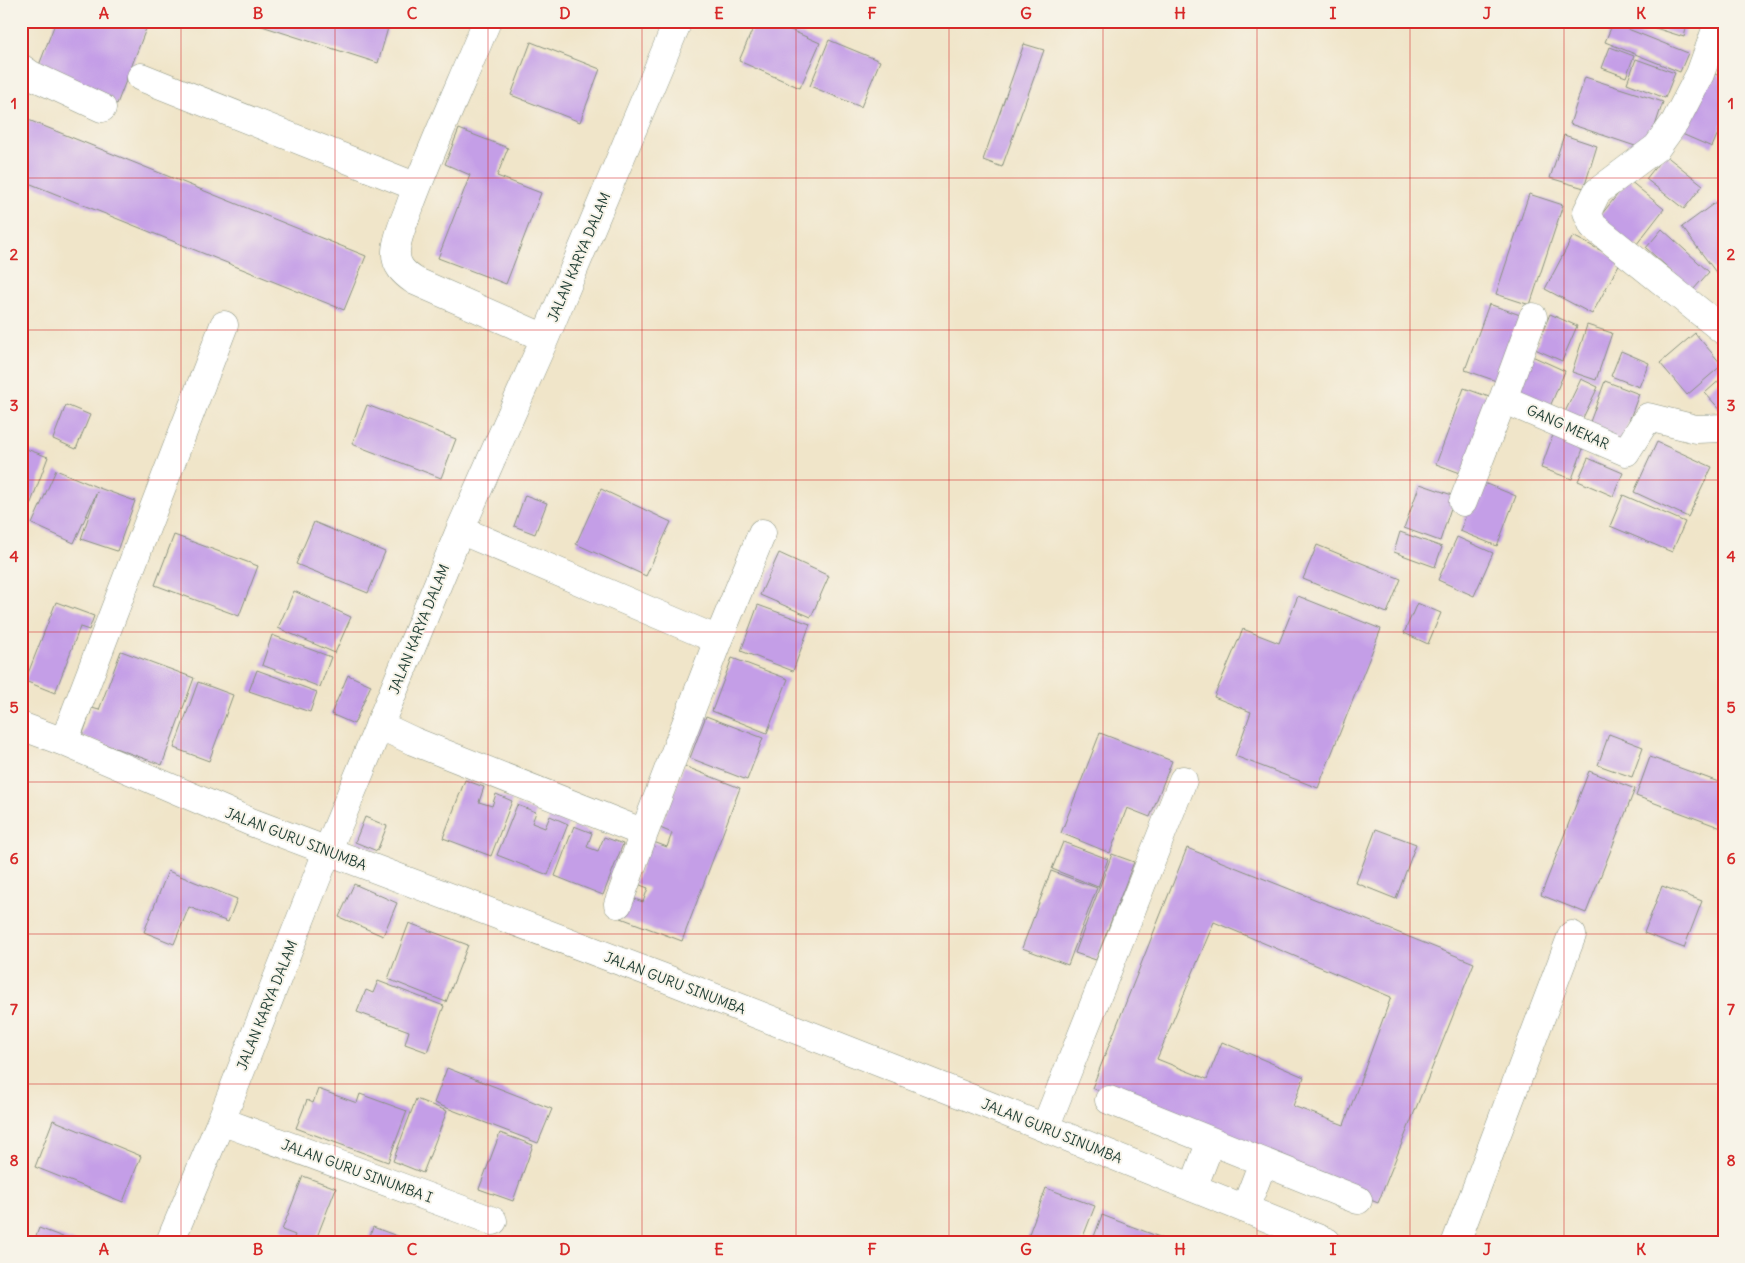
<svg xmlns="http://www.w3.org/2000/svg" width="1745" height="1263" font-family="Delius,sans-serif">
  <rect width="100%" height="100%" fill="#f7f3e8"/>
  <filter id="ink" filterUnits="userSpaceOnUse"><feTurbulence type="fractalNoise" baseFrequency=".02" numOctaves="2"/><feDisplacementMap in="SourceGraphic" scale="10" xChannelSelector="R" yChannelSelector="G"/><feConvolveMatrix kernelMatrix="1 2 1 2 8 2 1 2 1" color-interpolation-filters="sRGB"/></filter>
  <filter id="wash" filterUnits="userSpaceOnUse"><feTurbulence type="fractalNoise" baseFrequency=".0096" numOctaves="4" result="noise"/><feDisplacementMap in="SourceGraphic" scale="20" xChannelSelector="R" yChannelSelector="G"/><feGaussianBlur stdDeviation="1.12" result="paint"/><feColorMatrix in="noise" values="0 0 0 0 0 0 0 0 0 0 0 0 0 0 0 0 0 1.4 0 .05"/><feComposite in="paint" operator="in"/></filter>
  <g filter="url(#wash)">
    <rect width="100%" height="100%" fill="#f0e5c9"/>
    <g id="blocks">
      <!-- building -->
      <path fill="#c49ee7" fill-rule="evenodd" d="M56 21H149L117 104 36 73Z
        M246 21H390L378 63Z
        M756 21H770L820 43 800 88 739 61Z
        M1633 21H1688L1684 37Z
        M1613 23 1688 53 1680 72 1605 42Z
        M829 40 880 61 861 107 810 86Z
        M531 42 600 69 580 122 511 95Z
        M1024 44 1044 50 1002 167 983 160Z
        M1610 47 1634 56 1626 77 1602 68Z
        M1636 59 1675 73 1665 98 1627 83Z
        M1708 71 1724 78V119L1712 147 1682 134Z
        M1585 77 1663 102 1647 150 1570 124Z
        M21 117 366 256 344 310 21 180Z
        M459 129 508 148 497 176 541 193 506 284 438 258 470 175 445 164Z
        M1564 135 1597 146 1584 188 1550 178Z
        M1665 155 1703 185 1684 209 1646 179Z
        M1629 180 1664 209 1633 249 1597 220Z
        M1529 194 1563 205 1530 305 1496 294Z
        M1716 202 1724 213V283L1682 227Z
        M1662 229 1709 272 1693 290 1646 248Z
        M1573 236 1621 261 1592 314 1545 289Z
        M1489 304 1523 316 1499 382 1465 370Z
        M1550 314 1577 326 1562 361 1535 349Z
        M1587 325 1612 333 1596 380 1572 372Z
        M1695 333 1722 365 1687 395 1660 363Z
        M1621 351 1649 363 1639 387 1611 376Z
        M1532 356 1565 371 1549 409 1516 394Z
        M1724 376V414L1705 393Z
        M1581 379 1598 387 1579 426 1562 418Z
        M1605 381 1639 394 1621 443 1587 430Z
        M1464 388 1492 398 1463 474 1436 464Z
        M66 405 90 415 76 449 53 439Z
        M367 405 456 439 441 478 352 444Z
        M1553 435 1584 446 1572 479 1541 468Z
        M1657 442 1712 467 1688 517 1634 492Z
        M21 447 48 457 29 508 21 505Z
        M1588 458 1623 473 1613 496 1578 481Z
        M56 470 99 488 135 501 117 551 81 539 97 492 74 543 32 524Z
        M1479 481 1516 496 1497 546 1460 531Z
        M1420 484 1455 496 1440 541 1404 528Z
        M601 489 671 522 646 576 576 544Z
        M525 495 547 503 535 534 514 526Z
        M1623 495 1685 522 1672 552 1610 526Z
        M314 522 385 552 368 593 296 564Z
        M1400 532 1442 547 1435 567 1394 552Z
        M174 535 258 566 239 616 155 585Z
        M1457 537 1493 553 1474 596 1438 580Z
        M1317 545 1401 579 1387 613 1303 579Z
        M779 553 829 576 811 617 760 595Z
        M294 591 351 617 335 653 278 628Z
        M1298 596 1381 629 1318 788 1235 756 1251 712 1214 697 1243 629 1279 643Z
        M56 602 94 616 89 630 80 627 55 693 25 681Z
        M1417 603 1441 613 1428 644 1404 633Z
        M758 605 810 624 793 671 741 651Z
        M272 635 331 657 320 687 262 665Z
        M121 651 194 678 162 765 82 736 92 708 99 710Z
        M732 658 788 679 767 733 712 711Z
        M257 670 317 692 310 712 249 691Z
        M348 675 371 685 354 724 331 714Z
        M198 682 233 695 209 761 174 748Z
        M706 716 763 738 747 780 690 758Z
        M1100 733 1172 761 1150 817 1127 808 1110 853 1061 833Z
        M1609 734 1643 747 1632 777 1598 765Z
        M1650 757 1724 784V829L1636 796Z
        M684 766 740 788 682 941 621 918 629 897 643 902 648 888 635 883 651 841 667 847 672 833 660 828Z
        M1589 771 1635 789 1586 913 1541 895Z
        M465 780 484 787 479 802 492 806 496 794 512 801 491 856 443 838Z
        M517 805 536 812 532 823 545 828 550 816 568 824 548 875 497 855Z
        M365 817 387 826 377 851 355 842Z
        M574 826 592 833 587 847 598 851 604 837 623 844 603 895 555 876Z
        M1376 829 1416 844 1396 899 1356 883Z
        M1063 842 1108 859 1098 887 1052 869Z
        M1187 848 1474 963 1378 1203 1092 1088ZM1214 922 1391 997 1344 1125 1293 1106 1304 1077 1222 1042 1207 1079 1157 1059Z
        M1112 854 1134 862 1096 960 1075 953Z
        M168 871 237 899 228 922 189 907 174 944 144 932Z
        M1051 871 1097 888 1068 965 1022 948Z
        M354 884 397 903 383 936 339 917Z
        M1662 886 1702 901 1684 948 1644 933Z
        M409 923 468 945 446 1002 388 979Z
        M378 981 444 1006 427 1052 405 1044 409 1031 357 1012 366 990 373 993Z
        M447 1068 552 1109 538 1143 434 1103Z
        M318 1089 357 1103 360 1094 407 1111 388 1162 296 1128 307 1100 313 1103Z
        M416 1099 447 1111 423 1173 393 1161Z
        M53 1120 141 1156 123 1202 35 1167Z
        M500 1133 533 1145 513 1201 479 1189Z
        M303 1176 336 1188 315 1242H292L295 1235 282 1230Z
        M1046 1188 1095 1206 1081 1242H1026Z
        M1102 1215 1162 1238 1161 1242H1092Z
        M373 1227 413 1242H368Z
        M39 1228 76 1242H34Z"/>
    </g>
  </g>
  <g filter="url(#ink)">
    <use href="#blocks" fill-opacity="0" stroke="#88917e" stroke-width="1"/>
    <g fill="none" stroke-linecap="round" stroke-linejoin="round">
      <defs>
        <path id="minor" d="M487 21C462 81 435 140 412 200 407 216 397 234 396 251 395 265 403 273 415 281L545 338
          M1719 21 1700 74 1675 122 1657 147 1597 192 1587 212 1593 226 1724 331
          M21 68 31 75 102 108
          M141 77 417 187
          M1503 399 1533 317
          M1463 502 1503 399 1626 452 1648 417 1696 429 1724 428
          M718 640 762 533
          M379 725 413 741 644 833 718 640 460 530
          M21 726 64 742 251 822 662 977 988 1105 1327 1242
          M64 742 224 325
          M618 904 644 833
          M1109 1100 1358 1200
          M221 1121 493 1221
          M1045 1128 1183 780
          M1193 1188 1211 1141
          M1245 1209 1263 1162
          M170 1242 221 1121 327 852 460 530 545 338 678 21
          M1456 1242 1572 935"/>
      </defs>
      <!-- minor casing -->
      <use href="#minor" stroke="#88917e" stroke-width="29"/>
      <!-- minor -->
      <use href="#minor" stroke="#fff" stroke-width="28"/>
    </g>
  </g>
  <!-- grid -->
  <path fill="none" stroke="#d62828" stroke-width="1" stroke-opacity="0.55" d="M181 21V1242M335 21V1242M488 21V1242M642 21V1242M796 21V1242M949 21V1242M1103 21V1242M1257 21V1242M1410 21V1242M1564 21V1242M21 178H1724M21 330H1724M21 480H1724M21 632H1724M21 782H1724M21 934H1724M21 1084H1724"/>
  <g text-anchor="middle" stroke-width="4" stroke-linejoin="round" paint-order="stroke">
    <!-- street labels -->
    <g font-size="14" fill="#1f3d34" stroke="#f7f3e8">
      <text transform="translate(579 257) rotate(-67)" y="5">JALAN KARYA DALAM</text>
      <text transform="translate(1568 427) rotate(24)" y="5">GANG MEKAR</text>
      <text transform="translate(419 629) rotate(-68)" y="5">JALAN KARYA DALAM</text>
      <text transform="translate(296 839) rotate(21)" y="5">JALAN GURU SINUMBA</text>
      <text transform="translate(675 983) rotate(21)" y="5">JALAN GURU SINUMBA</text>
      <text transform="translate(267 1005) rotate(-68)" y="5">JALAN KARYA DALAM</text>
      <text transform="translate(1052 1131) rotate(22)" y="5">JALAN GURU SINUMBA</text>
      <text transform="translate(357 1171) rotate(20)" y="5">JALAN GURU SINUMBA I</text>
    </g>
  </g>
  <!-- margin -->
  <rect width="1745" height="1263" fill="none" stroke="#f7f3e8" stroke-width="55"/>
  <rect x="28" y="28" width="1690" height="1208" fill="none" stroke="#d62828" stroke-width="2"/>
  <g font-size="16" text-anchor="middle" font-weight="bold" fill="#d62828">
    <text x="104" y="19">A</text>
    <text x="258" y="19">B</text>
    <text x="412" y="19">C</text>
    <text x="565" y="19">D</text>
    <text x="719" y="19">E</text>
    <text x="872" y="19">F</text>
    <text x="1026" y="19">G</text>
    <text x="1180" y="19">H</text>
    <text x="1333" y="19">I</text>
    <text x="1487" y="19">J</text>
    <text x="1641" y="19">K</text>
    <text x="14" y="109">1</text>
    <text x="1731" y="109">1</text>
    <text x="14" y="260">2</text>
    <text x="1731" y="260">2</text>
    <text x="14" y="411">3</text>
    <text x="1731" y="411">3</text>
    <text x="14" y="562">4</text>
    <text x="1731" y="562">4</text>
    <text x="14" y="713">5</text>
    <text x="1731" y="713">5</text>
    <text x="14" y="864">6</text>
    <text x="1731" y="864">6</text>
    <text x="14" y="1015">7</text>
    <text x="1731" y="1015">7</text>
    <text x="14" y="1166">8</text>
    <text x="1731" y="1166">8</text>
    <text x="104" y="1255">A</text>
    <text x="258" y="1255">B</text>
    <text x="412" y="1255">C</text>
    <text x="565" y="1255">D</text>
    <text x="719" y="1255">E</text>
    <text x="872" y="1255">F</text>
    <text x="1026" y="1255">G</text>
    <text x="1180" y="1255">H</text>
    <text x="1333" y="1255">I</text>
    <text x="1487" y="1255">J</text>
    <text x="1641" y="1255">K</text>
  </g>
</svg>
